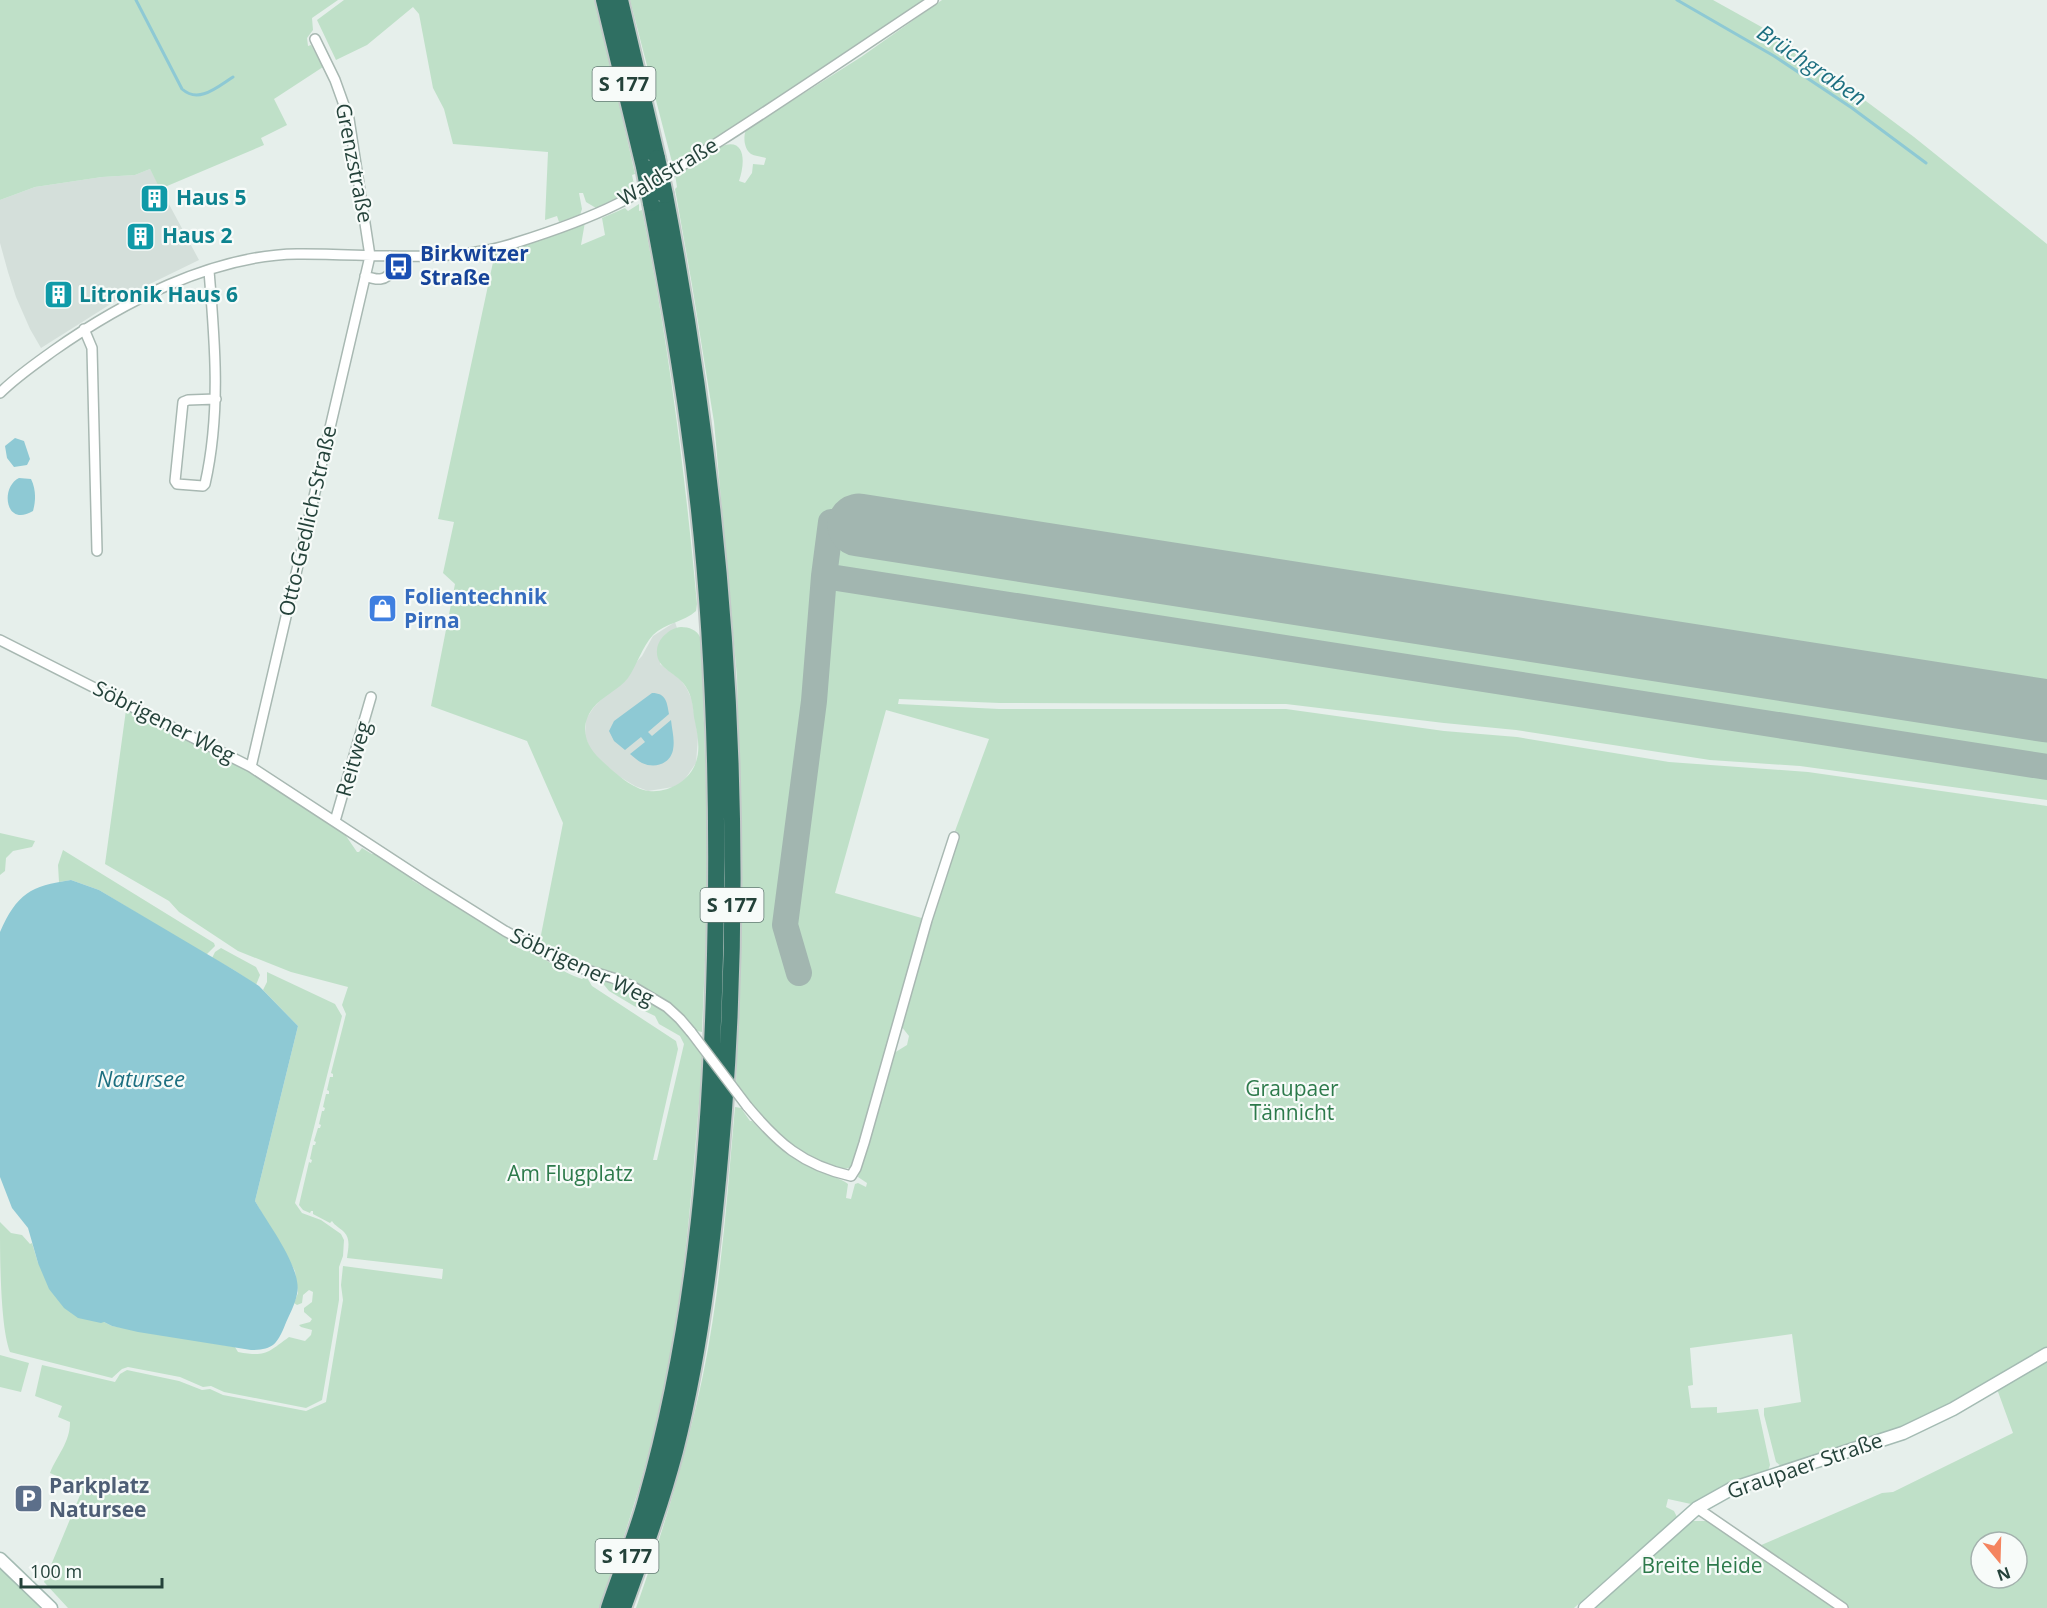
<svg xmlns="http://www.w3.org/2000/svg" width="2047" height="1608" font-family="'Open Sans',sans-serif">
  <rect width="100%" height="100%" fill="#e6efeb"/>
  <!-- built -->
  <path fill="#d4dfda" d="M150 169 199 260 117 300 41 348 30 329 16 297 8 272 0 243V200L35 187 102 177 135 175Z
    M675 622 677 628 666 634 660 664 681 680 687 689 692 700 698 737 696 763 683 782 673 787 648 791 635 786 615 774 591 751 585 736 586 719 594 707 642 656 653 636Z"/>
  <!-- green -->
  <path fill="#bfe0c8" fill-rule="evenodd" d="M0 0H338L312 18 313 30 307 38 308 46 311 45 323 67 274 99 287 125 261 138 264 145 160 189 150 169 135 175 102 177 35 187 0 200Z
    M344 0H594L616 90 635 174 632 175 635 189 596 208 586 202 583 193H579L582 209 580 215 559 222 557 216 545 220 548 152 453 144 444 109 433 88 419 14 413 7 367 45 336 60 317 20Z
    M630 0H926L854 49 673 166Z
    M942 0H1713L1783 39 1914 137 2047 244V800L1800 766 1710 760 1516 730 1444 723 1286 704 1000 703 899 699 898 704 999 709H1286L1444 731 1517 737 1669 762 1808 772 2047 806V1347L1951 1405 1901 1429 1781 1466 1776 1462 1764 1415V1408L1801 1402 1792 1334 1690 1348 1693 1385 1688 1386 1691 1408 1717 1407V1413L1758 1409 1770 1465 1768 1471 1728 1484 1691 1504 1668 1499 1666 1507 1674 1511 1677 1517 1574 1608H636C663 1532 686 1455 703 1375 721 1287 727 1197 735 1107L741 1108 750 1121H752C766 1136 782 1151 800 1162 811 1168 841 1178 848 1184L846 1198 851 1199 855 1184 858 1183 866 1187 867 1183 858 1177 894 1053 907 1045 909 1036 901 1026 930 920 958 832 955 831 989 739 886 710 835 893 925 919 853 1167 839 1170 824 1165 783 1140 757 1113 736 1083 742 875 737 677 714 422 692 285 675 189 677 187 675 174C689 166 704 153 719 147 747 135 745 164 739 181L745 183 752 173 753 164 764 165 766 158C762 157 755 156 751 154 744 149 743 137 746 130L861 57Z
    M639 204V211L642 210C668 340 685 472 697 604L696 611C684 622 665 623 653 635 642 647 637 665 628 678 619 690 602 696 593 708 579 726 585 745 600 759 613 771 631 789 649 791 668 793 690 781 696 762 701 748 697 732 694 717 693 707 692 696 686 687 678 673 655 669 657 650 658 638 670 628 681 627 689 627 697 630 700 637 705 651 703 705 704 723 705 773 708 823 708 873 707 926 704 979 702 1032L697 1031 685 1016 683 1017 670 1006 564 959 539 945 563 823 527 741 431 706 455 584 443 573 454 522 438 519 495 253 514 248 585 222 581 245 605 235 602 218 625 208 628 211Z
    M126 710 265 780 344 833 357 852H359L362 848 372 854 375 853 413 877 412 880 516 942V947L521 949 524 947C544 957 560 972 582 979L586 976 592 986 676 1041 678 1049 653 1160H657L684 1044 680 1036 659 1024 655 1016 634 1006 609 991 600 980 602 978C632 990 662 1004 684 1029L683 1031 703 1056C694 1158 688 1262 669 1363 654 1446 628 1529 599 1608H68L44 1582 83 1488 50 1473C57 1455 70 1443 70 1422L58 1417 62 1406 35 1396 42 1365 115 1382 120 1374 127 1370 179 1381 202 1390 210 1389 223 1395 306 1411 326 1402 343 1300 341 1285 343 1266 442 1279 443 1269 347 1258C348 1249 351 1239 344 1232 339 1227 335 1226 332 1221L330 1223 313 1214V1211H311L310 1213 303 1210 299 1205 309 1162 311 1163 312 1160 310 1159 313 1145H315L316 1142 314 1141 318 1128H320L321 1125 319 1124 322 1111H324L325 1108 323 1107 326 1094H329V1091L327 1090 330 1077H333V1074L331 1073 346 1014 342 1005 348 987 291 972 238 951 179 912 169 901 105 864Z
    M0 833 35 841 32 847 13 851 6 858 5 871 0 875Z
    M63 850 214 943 215 946 206 955 99 890 71 880 59 882 58 865Z
    M221 948 256 967 260 975 256 985 234 970 212 958 215 952Z
    M267 972 335 1004 342 1016 295 1203 302 1213 321 1220 341 1234 344 1240 343 1256 339 1267V1300L322 1400 306 1408 224 1392 211 1386 203 1387 180 1377 128 1367 122 1369 112 1378 10 1352C0 1326 0 1254 0 1222L11 1233 22 1235 30 1244 32 1243 38 1263 104 1322 112 1326 235 1347 238 1352C266 1357 267 1353 289 1337L305 1341 311 1335 312 1330 301 1327 299 1325 310 1322 312 1319 304 1312V1308L312 1302 313 1292 309 1290 303 1295 302 1303 297 1305 294 1303 298 1293 295 1271 255 1201 298 1026 263 990 267 982Z
    M0 1355 29 1363 21 1392 0 1387Z
    M2047 1360V1608H1848L1759 1546 1882 1493 1893 1492 2013 1433 1997 1389ZM1981 1542H2017V1578H1981Z
    M1708 1519 1838 1608H1593L1690 1521H1706Z
    M0 1564 45 1608H0Z"/>
  <!-- water -->
  <path fill="#8ec9d4" d="M15 438 24 441 30 459 27 465 14 467 7 458 5 446Z
    M19 478 31 479C36 489 36 500 33 511 5 528 0 487 19 478Z
    M652 693C666 693 667 702 669 714L648 732 652 736 671 720C672 730 675 740 673 750 670 764 655 769 642 763 638 761 634 757 630 754L645 742 641 737 625 750 614 741 609 731 614 721Z
    M71 880 99 890 234 970 259 986 298 1026 255 1201C268 1224 303 1269 297 1294 295 1305 289 1315 285 1325 277 1345 272 1350 251 1350L138 1332 112 1326 104 1322 101 1323 78 1318 64 1308 49 1289 38 1263 28 1228 12 1208 0 1177V932C17 894 30 886 71 880Z"/>
  <g fill="none" stroke-linecap="round" stroke-linejoin="round">
    <!-- stream -->
    <path stroke="#8ec9d4" stroke-width="3" d="M136 0 182 89C199 104 217 87 233 77
      M1677 0 1774 56 1852 108 1926 163"/>
    <!-- taxiway -->
    <path stroke="#a2b6b0" stroke-width="26" d="M859 525 831 522 824 576 2047 767
      M799 973 785 925 814 701 824 576"/>
    <!-- runway -->
    <path stroke="#a2b6b0" stroke-width="63" d="M859 525 2047 711"/>
    <defs>
      <path id="street" d="M209 271C215 342 221 413 205 484L203 486 177 484 175 481 183 402 188 400 216 399
        M365 276C376 280 386 282 392 270L390 256
        M84 329 92 348 97 551
        M0 393C16 377 35 364 53 351 121 303 212 255 297 254 366 253 449 265 515 243 550 232 585 220 617 204 653 186 686 162 720 141 792 95 862 47 933 0
        M0 640 251 767 427 882 505 931 564 963 613 978 630 985 667 1007 680 1019 691 1032
        M251 767 370 256 349 119 335 80 315 39
        M335 821 371 697
        M747 1106C778 1143 802 1165 851 1176L856 1168 864 1143 927 920 954 837
        M1697 1508 1843 1608"/>
      <path id="secondary" d="M0 1559 51 1608
        M1585 1608 1697 1508 1731 1489 1903 1433 1953 1409 2047 1354"/>
      <path id="highway" d="M604 0 644 167
        M620 0 657 158
        M609 1608C621 1572 636 1537 646 1500 693 1336 709 1162 714 992 720 802 715 610 688 422 678 349 665 276 651 203
        M623 1608C642 1556 661 1504 675 1451 703 1340 715 1225 724 1110 747 802 723 498 665 195"/>
    </defs>
    <!-- street casing -->
    <use href="#street" stroke="#a8b8b2" stroke-width="12"/>
    <!-- secondary casing -->
    <use href="#secondary" stroke="#a4bbb3" stroke-width="15"/>
    <!-- highway casing -->
    <use href="#highway" stroke="#c2cac8" stroke-width="20"/>
    <!-- street -->
    <use href="#street" stroke="#fff" stroke-width="9"/>
    <!-- secondary -->
    <use href="#secondary" stroke="#fff" stroke-width="12"/>
    <!-- highway -->
    <use href="#highway" stroke="#2f6f62" stroke-width="16"/>
    <defs>
      <path id="street-bridge" d="M691 1032 747 1106"/>
      <path id="highway-bridge" d="M657 158 665 195
        M644 167 651 203"/>
    </defs>
    <!-- street-bridge casing -->
    <use href="#street-bridge" stroke="#a8b8b2" stroke-width="12" stroke-linecap="butt"/>
    <!-- highway-bridge casing -->
    <use href="#highway-bridge" stroke="#c2cac8" stroke-width="20" stroke-linecap="butt"/>
    <!-- street-bridge -->
    <use href="#street-bridge" stroke="#fff" stroke-width="9"/>
    <!-- highway-bridge -->
    <use href="#highway-bridge" stroke="#2f6f62" stroke-width="16"/>
  </g>
  <!-- icons -->
  <defs>
    <symbol id="building-square" viewBox="-11 -11 22 22"><rect x="-9" y="-9" width="18" height="18" rx="4" fill="#0f9aa8" stroke="#f7fbf9"/><path d="M-4-6H4V6H1V3H-1V6H-4ZM-2.5-4.3h1.7v1.8h-1.7ZM.8-4.3h1.7v1.8H.8ZM-2.5-1h1.7V.8h-1.7ZM.8-1h1.7V.8H.8Z" fill="#fff"/></symbol>
    <symbol id="bus-square" viewBox="-11 -11 22 22"><rect x="-9" y="-9" width="18" height="18" rx="4" fill="#1a4fb4" stroke="#f7fbf9"/><path d="M-5-6H5V4H4V6H2V4H-2V6H-4V4H-5ZM-3.5-4V0h7V-4ZM-3.5 1.2v1.5H-2V1.2ZM2 1.2v1.5H3.5V1.2Z" fill="#fff"/></symbol>
    <symbol id="shop-square" viewBox="-11 -11 22 22"><rect x="-9" y="-9" width="18" height="18" rx="4" fill="#3f7fe0" stroke="#f7fbf9"/><path d="M-5-2.5h2.3a2.7 3.5 0 0 1 5.4 0H5L5.5 6h-11ZM-1.5-2.5h3a1.5 2.3 0 0 0-3 0Z" fill="#fff"/></symbol>
    <symbol id="parking-square" viewBox="-11 -11 22 22"><rect x="-9" y="-9" width="18" height="18" rx="4" fill="#5c6f8a" stroke="#f7fbf9"/><path d="M-3.5-5.5H1a3.5 3.5 0 0 1 0 7H-1V5.5H-3.5ZM-1-3.4V-.6H.8a1.4 1.4 0 0 0 0-2.8Z" fill="#fff"/></symbol>
  </defs>
  <g fill-rule="evenodd">
    <use href="#building-square" x="138" y="182" width="33" height="33"/>
    <use href="#building-square" x="124" y="220" width="33" height="33"/>
    <use href="#bus-square" x="382" y="250" width="33" height="33"/>
    <use href="#building-square" x="42" y="278" width="33" height="33"/>
    <use href="#shop-square" x="366" y="592" width="33" height="33"/>
    <use href="#parking-square" x="12" y="1482" width="33" height="33"/>
  </g>
  <g text-anchor="middle" stroke-width="4.5" stroke-linejoin="round" paint-order="stroke">
    <!-- shield labels -->
    <g fill="#f7fbf9" stroke="#637a73" stroke-width="1.5">
      <rect x="592.5" y="67" width="63" height="34" rx="4.5"/>
      <rect x="700.5" y="888" width="63" height="34" rx="4.5"/>
      <rect x="595.5" y="1539" width="63" height="34" rx="4.5"/>
    </g>
    <g font-size="20" font-weight="bold" fill="#24423a">
      <text x="624" y="91">S 177</text>
      <text x="732" y="912">S 177</text>
      <text x="627" y="1563">S 177</text>
    </g>
    <!-- street labels -->
    <g font-size="21" fill="#24423a" stroke="#f7fbf9">
      <text transform="translate(354 163) rotate(79)" y="7">Grenzstraße</text>
      <text transform="translate(668 172) rotate(-31)" y="7">Waldstraße</text>
      <text transform="translate(308 521) rotate(-77)" y="7">Otto-Gedlich-Straße</text>
      <text transform="translate(164 722) rotate(27)" y="7">Söbrigener Weg</text>
      <text transform="translate(354 759) rotate(-74)" y="7">Reitweg</text>
      <text transform="translate(582 967) rotate(25)" y="7">Söbrigener Weg</text>
      <text transform="translate(1805 1466) rotate(-19)" y="7">Graupaer Straße</text>
    </g>
    <!-- culture labels -->
    <g font-size="21" font-weight="bold" fill="#0d838f" stroke="#f7fbf9" text-anchor="start">
      <text x="176" y="205">Haus 5</text>
      <text x="162" y="243">Haus 2</text>
      <text x="79" y="302">Litronik Haus 6</text>
    </g>
    <!-- transit labels -->
    <g font-size="21" font-weight="bold" fill="#164399" stroke="#f7fbf9" text-anchor="start">
      <text x="420" y="261">Birkwitzer<tspan x="420" dy="24">Straße</tspan></text>
    </g>
    <!-- shop labels -->
    <g font-size="21" font-weight="bold" fill="#366cbe" stroke="#f7fbf9" text-anchor="start">
      <text x="404" y="604">Folientechnik<tspan x="404" dy="24">Pirna</tspan></text>
    </g>
    <!-- park labels -->
    <g font-size="21" fill="#2d7a4b" stroke="#f7fbf9">
      <text x="1292" y="1096">Graupaer<tspan x="1292" dy="24">Tännicht</tspan></text>
      <text x="570" y="1181">Am Flugplatz</text>
      <text x="1702" y="1573">Breite Heide</text>
    </g>
    <!-- service labels -->
    <g font-size="21" font-weight="bold" fill="#4e5e75" stroke="#f7fbf9" text-anchor="start">
      <text x="49" y="1493">Parkplatz<tspan x="49" dy="24">Natursee</tspan></text>
    </g>
    <!-- water labels -->
    <g font-size="22" font-style="italic" fill="#1c6f80" stroke="#f7fbf9">
      <text transform="translate(1812 65) rotate(34)" y="8">Brüchgraben</text>
      <text x="141" y="1087">Natursee</text>
    </g>
  </g>
  <!-- north arrow -->
  <g transform="translate(1999 1560) rotate(161)"><circle r="28" fill="#f7fbf9" stroke="#a3b1ad" stroke-width="1.5"/>
  <path d="M0-4.5L10 22L0 15L-10 22Z" fill="#f4845f"/>
  <text y="-9" font-size="16" font-weight="bold" text-anchor="middle" fill="#24423a">N</text>
  </g>
  <!-- scale -->
  <path d="M21 1578v9h141v-9" fill="none" stroke="#24423a" stroke-width="3"/>
  <text x="30" y="1578" font-size="18" fill="#24423a" stroke="#f7fbf9" stroke-width="4.5" paint-order="stroke">100 m</text>
</svg>
